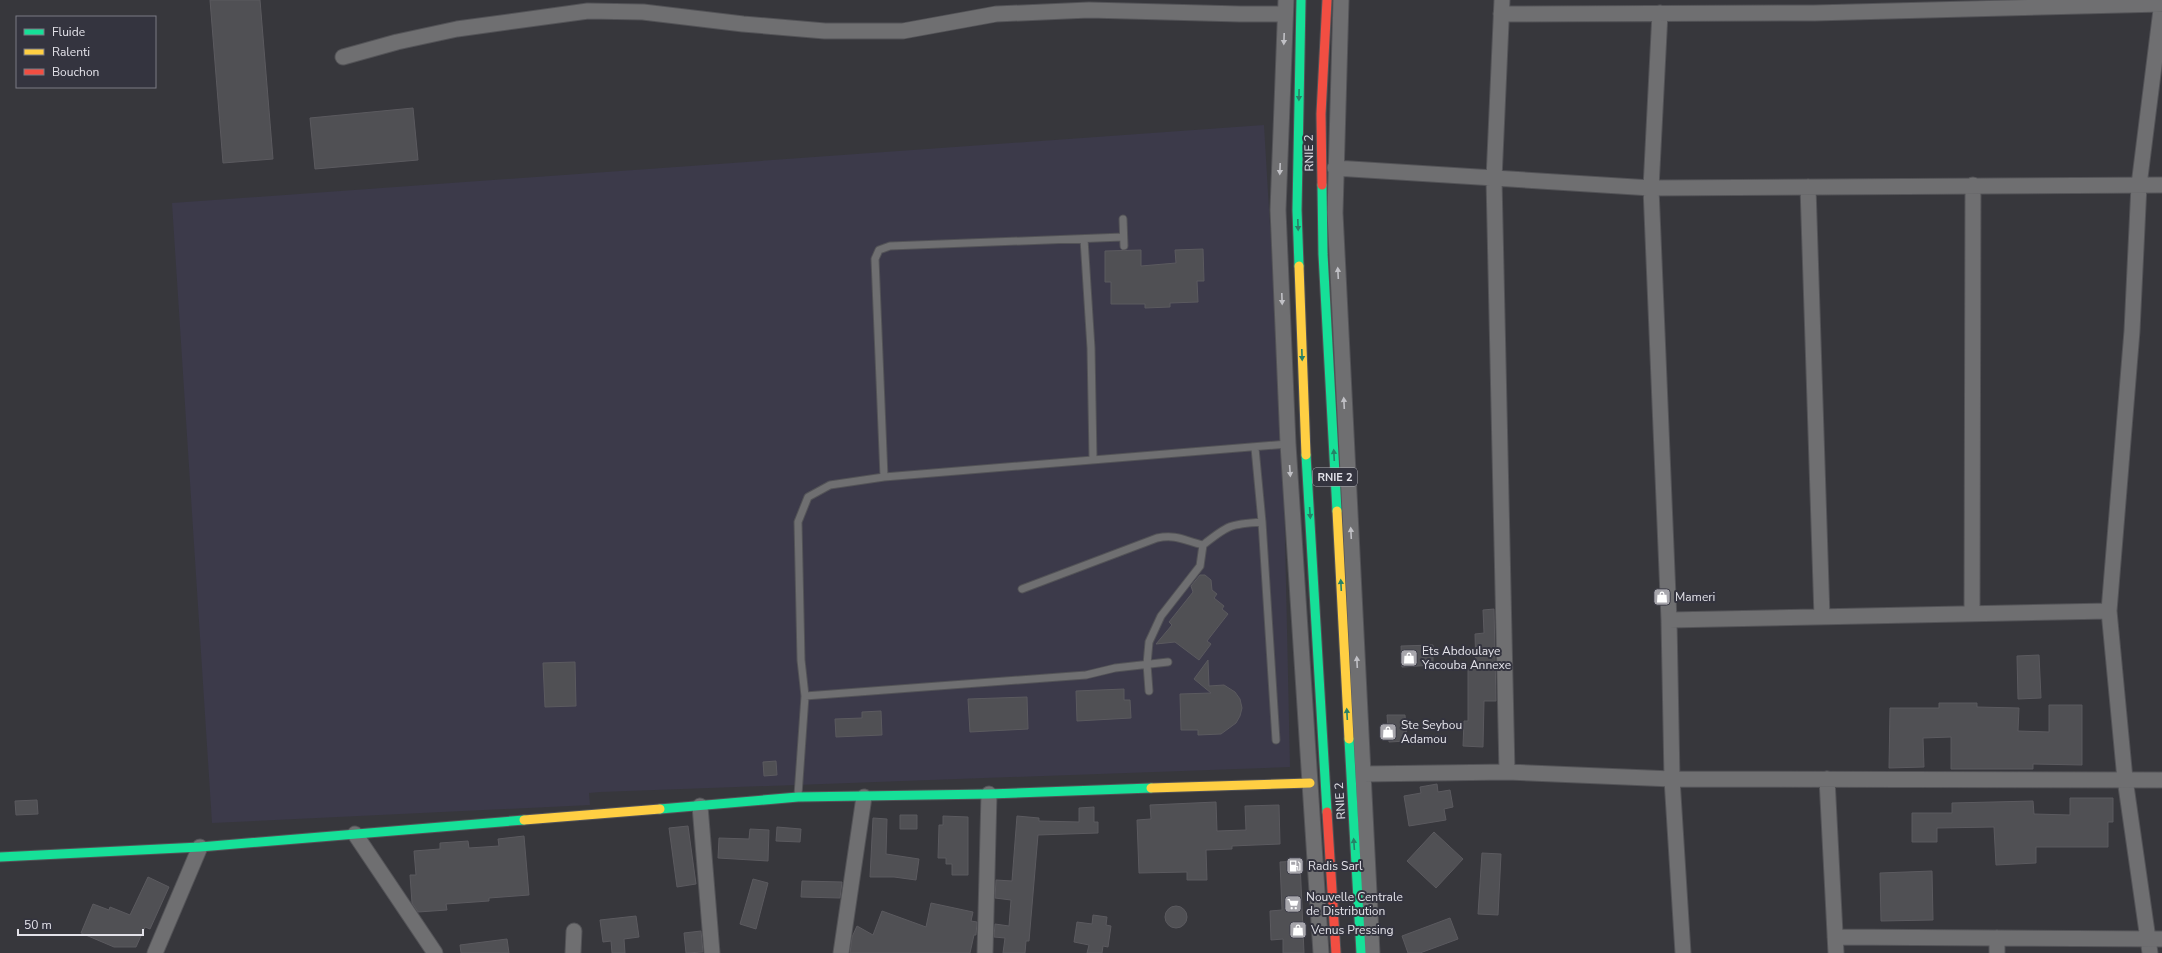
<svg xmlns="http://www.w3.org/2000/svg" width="2162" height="953" font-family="'Nunito Sans',sans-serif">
  <rect width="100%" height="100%" fill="#37373c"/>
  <!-- built -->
  <path fill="#3c3a4a" d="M1264 125 1283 446 1290 767 600 792 589 793 590 805 212 823 172 203Z"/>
  <!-- building -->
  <path fill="#505054" stroke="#5b5a5f" d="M210 0H260L273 159 223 163Z
    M413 108 418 160 315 169 310 118Z
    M1203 249 1204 281H1197L1198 302 1170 303V307L1145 308V304H1111V282H1105V251L1141 250V266L1176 263 1175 250Z
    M1200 575H1205L1211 580 1212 590 1217 594 1214 598 1224 606 1222 609 1228 614 1207 641 1211 644 1199 660 1175 642 1156 644 1172 625 1169 622 1193 592 1191 586Z
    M1494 609 1496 701H1484L1483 747 1463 746 1464 721H1468V669H1476L1475 634 1484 633 1483 610Z
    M1433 645V665L1402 667 1401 646Z
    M2039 655 2041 698 2018 699 2017 656Z
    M1208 660 1209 686 1224 685 1235 692 1240 699 1242 708 1240 716 1236 723 1221 734 1198 735V730H1181L1180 694 1211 693 1194 679Z
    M575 662 576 706 545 707 543 663Z
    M1124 689V700H1130L1131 718 1077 721 1076 691Z
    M1027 697 1028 729 970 732 968 699Z
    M1939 703H1977V707L2019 708 2018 731 2049 732V705H2082V765L2033 764V769H1951V737L1923 738 1924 767 1889 768 1890 708H1939Z
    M881 711 882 735 836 737 835 719 862 718V712Z
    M1387 715H1405L1407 741 1389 742Z
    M776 761 777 775 764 776 763 762Z
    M1437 784 1438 792 1450 790 1453 807 1444 809 1446 820 1409 826 1404 796 1421 793 1420 787Z
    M2070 798H2113V822H2108V847H2036V863L1996 865 1994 827 1937 828V842H1912V813H1952V803L2033 801 2034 814 2070 815Z
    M37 800 38 814 16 815 15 801Z
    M1216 802 1217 831 1246 830 1245 806 1279 805 1280 844 1232 846V849L1206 850 1207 880H1187V872L1139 873 1137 820 1151 819 1150 805Z
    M1094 807V822H1098V833L1038 835 1029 941H1026L1025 953H1003L1005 938 994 937 995 924 1009 926 1011 900 995 898 996 880 1012 881 1017 816 1039 818V821L1079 822V808Z
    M900 815H917V829H900Z
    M943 816 968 817V875H952V864H946V858H938L939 825H943Z
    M873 818 887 819 886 854 919 859 916 880 894 877H870Z
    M688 826 696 884 677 887 669 828Z
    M777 827 801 829 800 842 776 841Z
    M750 829 769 830 768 861 718 858 719 838 749 839Z
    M1434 832 1463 859 1436 888 1407 861Z
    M524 836 529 895 489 898V901L446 904 447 910 418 912 412 903 410 875H416L414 851 440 849V843L468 841 469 848 499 846 498 839Z
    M1482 853 1501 854 1498 915 1478 914Z
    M1300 861 1304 953H1283V939L1271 940 1270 911 1282 910 1280 862Z
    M1932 871 1933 920 1881 921 1880 873Z
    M148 877 169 887 150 929 145 927 136 947H114L81 933 93 904 109 910 110 907 130 915Z
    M753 879 768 883 756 929 740 924Z
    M802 881 842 882 840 898 801 897Z
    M931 903 973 912 971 921 977 922 976 935H974L970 953H850L852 937 857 926 873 935 882 911 926 927Z
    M1165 917a11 11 0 1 1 22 0a11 11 0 1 1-22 0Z
    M1093 915 1107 917 1106 925 1111 926 1108 947 1103 946 1102 953H1087L1089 945 1074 942 1077 922 1092 924Z
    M636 916 639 937 624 939 625 953H612L611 941 603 942 600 920Z
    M1450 918 1458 939 1420 953H1408L1402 936Z
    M701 931 703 952 686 953 684 933Z
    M507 939 509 953H461L460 945Z"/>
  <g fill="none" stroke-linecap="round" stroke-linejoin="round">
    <defs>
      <path id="lane" d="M1123 219 1124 246
        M1084 239 1091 348 1093 459
        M1255 448 1262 522 1276 740
        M884 477 875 259 879 250 890 246 1123 237
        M1022 589 1157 538C1177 534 1185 541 1203 545 1228 525 1230 524 1262 522
        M1149 691 1147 664 1149 642 1161 616 1200 566 1203 545
        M805 696 1086 675 1115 668 1168 662
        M798 795 805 696 801 660 798 522 808 497 830 485 884 477 1288 444"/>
      <path id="street" d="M1286 0 1278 210 1288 444 1321 953
        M1341 0 1335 213 1372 953
        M1502 0 1494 179 1507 772
        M1660 13 1651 188 1669 620 1672 779 1683 953
        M1501 14 1814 13 2162 4
        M343 57 397 42 457 29 588 11 643 12 743 24 825 31H903L996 14 1089 10 1240 14H1285
        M1335 168 1651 188 2162 185
        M1808 187 1822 617
        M1972 613 1973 185
        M1669 620 2109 611
        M1363 774 1507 772 1672 779 2162 780
        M1827 779 1836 953
        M700 806 712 953
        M355 834 435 953
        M1835 937 2162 939
        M1997 938V953
        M155 953 200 847
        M573 953 574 931
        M841 953 864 797
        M985 953 989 794
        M2150 953 2125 779 2109 611 2132 331 2139 185 2162 2"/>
      <path id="fast" d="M1322 185 1323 254 1337 511
        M1299 266 1297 210 1301 0
        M1306 455 1327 812
        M1349 739 1361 953
        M660 809 798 797 989 794 1151 788
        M0 857 200 847 524 820"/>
      <path id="slow" d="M1299 266 1306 455
        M1337 511 1349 739
        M1151 788 1310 783
        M524 820 660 809"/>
      <path id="jam" d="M1322 185 1321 114 1327 0
        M1327 812 1336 953"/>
    </defs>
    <!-- lane casing -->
    <use href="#lane" stroke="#535357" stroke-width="9"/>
    <!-- street casing -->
    <use href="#street" stroke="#535357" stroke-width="17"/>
    <!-- fast casing -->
    <use href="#fast" stroke="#535357" stroke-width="11"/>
    <!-- slow casing -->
    <use href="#slow" stroke="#535357" stroke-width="11"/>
    <!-- jam casing -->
    <use href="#jam" stroke="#535357" stroke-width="11"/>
    <!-- lane -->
    <use href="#lane" stroke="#6f6f71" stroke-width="7"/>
    <!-- street -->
    <use href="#street" stroke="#6f6f71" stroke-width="15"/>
    <!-- fast -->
    <use href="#fast" stroke="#16e098" stroke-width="9"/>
    <!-- slow -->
    <use href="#slow" stroke="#ffcf43" stroke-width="9"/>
    <!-- jam -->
    <use href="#jam" stroke="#f24e42" stroke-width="9"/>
  </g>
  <!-- one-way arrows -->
  <defs><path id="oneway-solid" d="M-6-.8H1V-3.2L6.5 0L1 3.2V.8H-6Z"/></defs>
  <g fill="#c0c0c5">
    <use href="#oneway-solid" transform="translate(1284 39) rotate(92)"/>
    <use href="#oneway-solid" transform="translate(1280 169) rotate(92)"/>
    <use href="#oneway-solid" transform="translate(1338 273) rotate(-93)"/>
    <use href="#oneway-solid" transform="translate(1282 299) rotate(88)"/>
    <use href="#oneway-solid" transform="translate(1344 403) rotate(-93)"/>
    <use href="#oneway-solid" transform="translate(1290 471) rotate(86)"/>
    <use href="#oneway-solid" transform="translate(1351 533) rotate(-93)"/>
    <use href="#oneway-solid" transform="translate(1357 662) rotate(-93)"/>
  </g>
  <g fill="#268167">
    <use href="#oneway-solid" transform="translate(1299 95) rotate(91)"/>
    <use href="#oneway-solid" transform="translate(1298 225) rotate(88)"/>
    <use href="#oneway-solid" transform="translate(1302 355) rotate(88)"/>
    <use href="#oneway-solid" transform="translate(1334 455) rotate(-93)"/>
    <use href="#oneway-solid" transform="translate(1310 513) rotate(86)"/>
    <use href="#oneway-solid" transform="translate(1341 585) rotate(-93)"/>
    <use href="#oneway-solid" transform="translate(1347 714) rotate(-93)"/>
    <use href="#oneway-solid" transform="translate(1354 844) rotate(-94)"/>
  </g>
  <!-- icons -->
  <defs>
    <symbol id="shop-square" viewBox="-11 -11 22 22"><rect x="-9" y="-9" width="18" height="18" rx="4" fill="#a7a6ac" stroke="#34343f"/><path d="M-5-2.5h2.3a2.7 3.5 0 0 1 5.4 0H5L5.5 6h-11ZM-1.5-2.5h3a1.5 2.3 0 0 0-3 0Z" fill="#fff"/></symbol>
    <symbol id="fuel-square" viewBox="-11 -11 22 22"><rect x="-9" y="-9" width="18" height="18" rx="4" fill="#a7a6ac" stroke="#34343f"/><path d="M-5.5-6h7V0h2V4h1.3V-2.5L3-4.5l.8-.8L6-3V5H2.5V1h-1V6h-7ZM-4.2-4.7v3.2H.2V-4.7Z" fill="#fff"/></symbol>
    <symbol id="supermarket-square" viewBox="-11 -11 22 22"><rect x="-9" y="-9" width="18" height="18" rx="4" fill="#a7a6ac" stroke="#34343f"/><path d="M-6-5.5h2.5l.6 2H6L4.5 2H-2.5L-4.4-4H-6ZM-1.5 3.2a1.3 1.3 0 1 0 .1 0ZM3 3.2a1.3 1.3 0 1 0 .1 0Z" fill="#fff"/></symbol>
  </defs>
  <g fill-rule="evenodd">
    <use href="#shop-square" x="1652" y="587" width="20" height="20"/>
    <use href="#shop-square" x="1399" y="648" width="20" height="20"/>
    <use href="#shop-square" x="1378" y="722" width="20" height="20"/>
    <use href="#fuel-square" x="1285" y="856" width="20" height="20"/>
    <use href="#supermarket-square" x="1283" y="894" width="20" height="20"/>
    <use href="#shop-square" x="1288" y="920" width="20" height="20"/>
  </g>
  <g text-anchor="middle" stroke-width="4" stroke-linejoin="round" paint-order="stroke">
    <!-- shield labels -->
    <rect fill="#34343f" stroke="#aeaeb6" stroke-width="1" x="1313" y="468" width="44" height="18" rx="3"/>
    <g font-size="11" font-weight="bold" fill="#e3e2e9">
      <text x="1335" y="481">RNIE 2</text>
    </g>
    <!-- street labels -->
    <g font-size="12" fill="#e3e2e9" stroke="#34343f">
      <text transform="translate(1309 153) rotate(-91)" y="4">RNIE 2</text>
      <text transform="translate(1340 801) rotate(-94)" y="4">RNIE 2</text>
    </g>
    <!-- poi labels -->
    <g font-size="12" fill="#e3e2e9" stroke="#34343f" text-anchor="start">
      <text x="1675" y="601">Mameri</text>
      <text x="1422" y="655">Ets Abdoulaye<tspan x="1422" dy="14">Yacouba Annexe</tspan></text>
      <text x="1401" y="729">Ste Seybou<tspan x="1401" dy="14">Adamou</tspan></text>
      <text x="1308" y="870">Radis Sarl</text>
      <text x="1306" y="901">Nouvelle Centrale<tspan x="1306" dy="14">de Distribution</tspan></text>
      <text x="1311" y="934">Venus Pressing</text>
    </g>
  </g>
  <!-- legend -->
  <rect x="16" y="16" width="140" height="72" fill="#34343f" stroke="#7a7a83"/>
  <rect x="24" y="29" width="20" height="6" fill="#16e098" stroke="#7a7a83"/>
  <text x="52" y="36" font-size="12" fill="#e3e2e9">Fluide</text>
  <rect x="24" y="49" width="20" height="6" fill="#ffcf43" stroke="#7a7a83"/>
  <text x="52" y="56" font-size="12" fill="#e3e2e9">Ralenti</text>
  <rect x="24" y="69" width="20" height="6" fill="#f24e42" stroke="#7a7a83"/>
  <text x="52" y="76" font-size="12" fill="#e3e2e9">Bouchon</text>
  <!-- scale -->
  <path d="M18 929v6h125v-6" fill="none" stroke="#e3e2e9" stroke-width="2"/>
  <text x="24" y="929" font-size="12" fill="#e3e2e9" stroke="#34343f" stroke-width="3" paint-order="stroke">50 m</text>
</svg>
